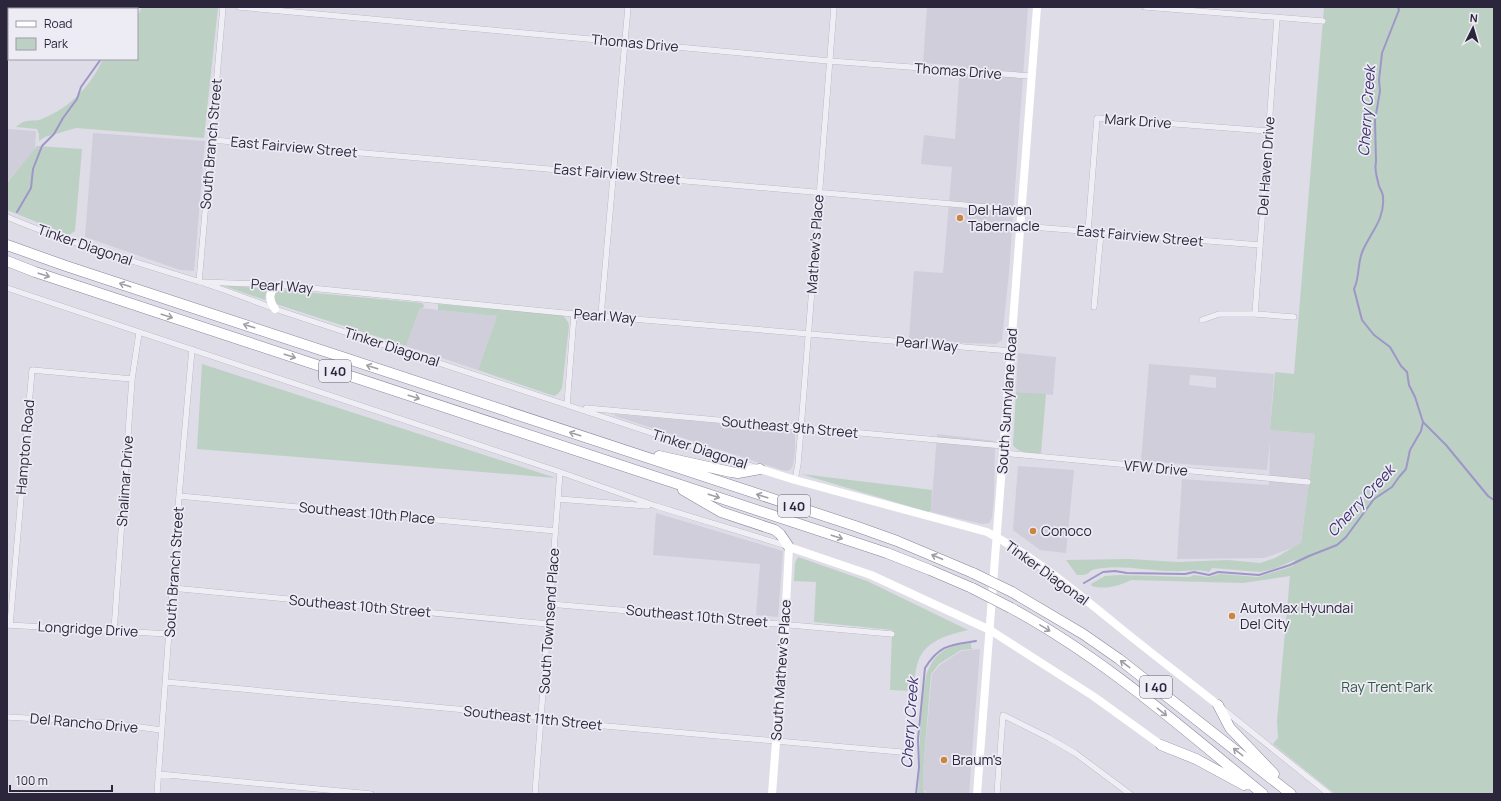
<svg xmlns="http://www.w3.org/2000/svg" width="1501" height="801" font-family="Manrope,sans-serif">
  <rect width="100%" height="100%" fill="#dedce6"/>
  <!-- built -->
  <path fill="#d1cedb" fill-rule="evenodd" d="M927 7H1028L1009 272 1002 340 996 344 962 343 909 339 914 271 943 273 952 167 921 164 924 135 955 139 960 66 923 63Z
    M7 129 36 131 35 150 7 182Z
    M93 133 205 141 194 271 180 270 85 237Z
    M420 308 497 316 478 370 406 346Z
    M1018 353 1056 357 1053 395 1016 392Z
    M1149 364 1274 374 1270 430 1315 434 1301 543 1298 546 1264 558 1177 559 1182 479 1269 485 1270 441 1267 470 1141 461ZM1190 375 1216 377V388L1189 385Z
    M615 414 795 430V451L793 464 791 469 787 471 782 470 615 416Z
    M937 434 995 441 994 495 992 518 989 523 982 524 931 512Z
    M1018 466 1074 470 1066 553 1040 550 1013 530Z
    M656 513 783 551 778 617 756 615 760 564 653 555Z
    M980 649 969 794H926V791H923V772L932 674 940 665 961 651Z"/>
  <!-- green -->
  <path fill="#bdd0c4" d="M142 7H218L204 138 76 128 45 137 39 141V134L37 129 16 127C28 116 32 124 44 118 71 107 91 85 103 59H137V17Z
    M1324 7H1494V794H1335L1273 744 1278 738 1277 721 1290 576 1243 583 1131 580C1119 586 1105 590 1092 586L1091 584 1105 576 1120 575 1189 577 1194 575 1208 577 1220 574 1258 577 1293 566 1295 560 1274 569 1260 572 1212 568 1209 572C1196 568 1186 572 1173 571 1148 571 1121 564 1096 569 1088 570 1091 576 1077 575L1066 560 1129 559 1178 562 1228 560 1260 563 1275 558 1301 543 1315 434 1270 430 1275 372 1294 374Z
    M37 146 82 149 75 231 69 235 7 210V183Z
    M221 285 267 289 265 300Z
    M283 290 422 303 424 305 423 308H420L406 346 276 304C273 296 274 290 283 290Z
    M438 304 563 315 568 322 569 326 562 388 558 394 554 396 478 370 497 316 438 310Z
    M202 364 556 478 197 449Z
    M1016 392 1046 394 1041 453C1032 453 1019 454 1013 445Z
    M801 474 932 490 931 511 928 512Z
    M798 557 867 581 968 630C952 634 934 638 923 652 915 662 915 679 913 691L890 690 892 630 814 622 816 582 794 581 795 563Z
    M971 643V647L973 649 961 650 939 664 931 674 923 772V791L925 792V794H918C921 757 918 714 926 677 927 671 932 661 937 656 947 646 957 645 971 643Z"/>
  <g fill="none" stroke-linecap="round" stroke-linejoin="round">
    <!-- stream -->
    <path stroke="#9e96c7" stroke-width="2" d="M137 9 138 7
      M17 212 31 188 33 169 42 146 54 134 63 118 77 99 81 87 101 59
      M1423 422 1446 445 1488 496 1494 500
      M1084 583 1103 572 1115 571 1127 573 1185 574 1194 572 1209 575 1218 572 1259 575 1290 565 1309 556 1337 545 1346 537 1374 499 1392 487 1399 477 1406 469 1410 450 1421 431 1423 422 1415 397 1409 385 1407 372 1401 366 1390 347 1374 335 1362 320 1354 289C1360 277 1357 263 1363 250 1371 232 1385 219 1383 197 1383 193 1380 189 1379 186 1377 178 1374 169 1376 162L1375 120 1380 91 1379 80 1382 53 1399 10 1398 7
      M916 794 919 767 918 739 925 668C940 644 951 645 976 641"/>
    <defs>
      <path id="street" d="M223 7 199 282 280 285 574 314 1011 351
        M239 7 829 61 1031 76
        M1145 7 1323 21
        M81 9V7
        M7 14 9 16
        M212 140 1021 210
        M7 217C69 243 133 261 197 281 223 289 249 299 275 309L758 468
        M1020 226 1260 245
        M1088 231 1097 118 1268 131
        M7 288 560 472 656 506 787 546
        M1094 307 1101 232
        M1255 314 1277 18
        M601 315 628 7
        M1202 320 1219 314H1255L1294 317
        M567 405 574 314
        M586 408 1004 446
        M1003 453 1308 482
        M795 480 798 464 801 428 834 7
        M179 496 556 531
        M558 499 648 506
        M172 588 548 624
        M550 604 892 634
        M7 625 169 634
        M10 625 32 370 132 379
        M114 631 132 379 139 333
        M166 682 532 716 549 721 901 752
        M1223 709 1329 794
        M7 717 110 723 161 730
        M158 774 371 794
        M157 794 179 496 192 349
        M535 794 560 472
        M997 794 1003 715 1049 738 1075 753 1130 794"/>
      <path id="highway" d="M7 245 66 266 855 526 897 541 973 573
        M7 261 35 272 887 553 930 570 972 588
        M659 456 731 472 738 473 760 469
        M683 490 721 512 775 530 780 534 789 547
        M1012 592 1083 634 1119 659 1291 794
        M1011 608C1104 658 1182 728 1263 794
        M1218 705 1230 728 1274 774
        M1161 745 1196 759 1244 785"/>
    </defs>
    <!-- street casing -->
    <use href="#street" stroke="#a9a5b3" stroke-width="6"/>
    <!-- highway casing -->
    <use href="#highway" stroke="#8a849c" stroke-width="11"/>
    <!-- street -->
    <use href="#street" stroke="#f0eef5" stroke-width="5.5"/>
    <!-- secondary -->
    <path stroke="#fff" stroke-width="8" d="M275 309C268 299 268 290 280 285
      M760 469 795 480 987 532C1033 556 1072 589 1113 622 1147 650 1183 677 1218 705
      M772 794 785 624 789 547 871 575 990 630 1093 696 1161 745
      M977 794 1037 7"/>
    <!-- highway -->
    <use href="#highway" stroke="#fff" stroke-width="10"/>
    <defs>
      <path id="highway-bridge" d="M973 573 1012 592
        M972 588 1011 608"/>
    </defs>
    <!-- highway-bridge casing -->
    <use href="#highway-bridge" stroke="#8a849c" stroke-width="11" stroke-linecap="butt"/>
    <!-- highway-bridge -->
    <use href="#highway-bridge" stroke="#fff" stroke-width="10"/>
  </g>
  <!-- one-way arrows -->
  <defs><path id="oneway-shaft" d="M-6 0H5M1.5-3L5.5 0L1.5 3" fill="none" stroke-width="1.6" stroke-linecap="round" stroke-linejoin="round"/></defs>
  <g stroke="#a09da7">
    <use href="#oneway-shaft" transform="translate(44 275) rotate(18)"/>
    <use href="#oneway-shaft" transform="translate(125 285) rotate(-162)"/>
    <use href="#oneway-shaft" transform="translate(167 316) rotate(18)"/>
    <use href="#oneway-shaft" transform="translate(249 326) rotate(-162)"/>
    <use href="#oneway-shaft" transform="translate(290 356) rotate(18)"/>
    <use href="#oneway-shaft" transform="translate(372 367) rotate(-162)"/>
    <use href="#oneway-shaft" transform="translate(414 397) rotate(18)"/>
    <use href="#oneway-shaft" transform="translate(575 434) rotate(-162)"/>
    <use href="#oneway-shaft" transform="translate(714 496) rotate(18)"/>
    <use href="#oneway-shaft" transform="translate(762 496) rotate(-162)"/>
    <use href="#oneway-shaft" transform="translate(837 537) rotate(18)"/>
    <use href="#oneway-shaft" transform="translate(937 557) rotate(-157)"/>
    <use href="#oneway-shaft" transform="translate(1045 628) rotate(31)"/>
    <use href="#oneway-shaft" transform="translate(1125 664) rotate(-143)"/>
    <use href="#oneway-shaft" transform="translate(1162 712) rotate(39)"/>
    <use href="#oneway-shaft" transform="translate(1238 752) rotate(-142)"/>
  </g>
  <!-- markers -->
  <g fill="#cc8540" stroke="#edebf4" stroke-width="1.5">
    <circle cx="960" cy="218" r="4"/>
    <circle cx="1033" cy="531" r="4"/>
    <circle cx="1232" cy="616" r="4"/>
    <circle cx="944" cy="760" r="4"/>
  </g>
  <g text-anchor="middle" stroke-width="3.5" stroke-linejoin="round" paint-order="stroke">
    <!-- shield labels -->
    <g fill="#edebf4" stroke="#666173" stroke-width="1">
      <rect x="319" y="360" width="32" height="22" rx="3"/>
      <rect x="778" y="495" width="32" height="22" rx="3"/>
      <rect x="1140" y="676" width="32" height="22" rx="3"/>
    </g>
    <g font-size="13" font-weight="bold" fill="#2c263c">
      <text x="335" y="376">I 40</text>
      <text x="794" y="511">I 40</text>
      <text x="1156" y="692">I 40</text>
    </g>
    <!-- street labels -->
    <g font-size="14" fill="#2c263c" stroke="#edebf4">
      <text transform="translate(635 43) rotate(5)" y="5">Thomas Drive</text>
      <text transform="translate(958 71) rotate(4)" y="5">Thomas Drive</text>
      <text transform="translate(1138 121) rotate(4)" y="5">Mark Drive</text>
      <text transform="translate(211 144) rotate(-85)" y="5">South Branch Street</text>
      <text transform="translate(294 147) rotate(5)" y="5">East Fairview Street</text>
      <text transform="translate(1266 166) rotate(-86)" y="5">Del Haven Drive</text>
      <text transform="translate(617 174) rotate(5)" y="5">East Fairview Street</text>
      <text transform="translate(1140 236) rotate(5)" y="5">East Fairview Street</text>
      <text transform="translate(815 244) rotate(-86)" y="5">Mathew's Place</text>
      <text transform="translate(85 245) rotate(19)" y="5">Tinker Diagonal</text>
      <text transform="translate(282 286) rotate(4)" y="5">Pearl Way</text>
      <text transform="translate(605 316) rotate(4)" y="5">Pearl Way</text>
      <text transform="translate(927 344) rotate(5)" y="5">Pearl Way</text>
      <text transform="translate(392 347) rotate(18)" y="5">Tinker Diagonal</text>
      <text transform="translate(1007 401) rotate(-86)" y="5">South Sunnylane Road</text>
      <text transform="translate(790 427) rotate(5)" y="5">Southeast 9th Street</text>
      <text transform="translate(25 447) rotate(-85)" y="5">Hampton Road</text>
      <text transform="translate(700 449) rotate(18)" y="5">Tinker Diagonal</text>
      <text transform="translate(1156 468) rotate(5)" y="5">VFW Drive</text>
      <text transform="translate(125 481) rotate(-86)" y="5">Shalimar Drive</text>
      <text transform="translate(367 513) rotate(5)" y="5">Southeast 10th Place</text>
      <text transform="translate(174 572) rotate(-86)" y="5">South Branch Street</text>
      <text transform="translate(1047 573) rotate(36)" y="5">Tinker Diagonal</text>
      <text transform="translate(360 606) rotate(5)" y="5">Southeast 10th Street</text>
      <text transform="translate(697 616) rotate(5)" y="5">Southeast 10th Street</text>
      <text transform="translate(549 621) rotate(-86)" y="5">South Townsend Place</text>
      <text transform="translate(88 629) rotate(3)" y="5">Longridge Drive</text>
      <text transform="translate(781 670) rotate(-86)" y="5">South Mathew's Place</text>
      <text transform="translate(533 718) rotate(6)" y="5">Southeast 11th Street</text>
      <text transform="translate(84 723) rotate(5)" y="5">Del Rancho Drive</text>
    </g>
    <!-- poi labels -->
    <g font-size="14" fill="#2c263c" stroke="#edebf4" text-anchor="start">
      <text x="968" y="215">Del Haven<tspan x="968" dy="16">Tabernacle</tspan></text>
      <text x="1041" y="536">Conoco</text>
      <text x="1240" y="613">AutoMax Hyundai<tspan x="1240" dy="16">Del City</tspan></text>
      <text x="952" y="765">Braum's</text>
    </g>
    <!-- park labels -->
    <g font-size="14" fill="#335844" stroke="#edebf4">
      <text x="1387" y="692">Ray Trent Park</text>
    </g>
    <!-- water labels -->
    <g font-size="15" font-style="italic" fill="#3d316f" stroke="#edebf4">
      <text transform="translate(1367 111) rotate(-86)" y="5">Cherry Creek</text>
      <text transform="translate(1361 501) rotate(-47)" y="5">Cherry Creek</text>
      <text transform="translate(910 723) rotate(-86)" y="5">Cherry Creek</text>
    </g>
  </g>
  <!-- border -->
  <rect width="1501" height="801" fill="none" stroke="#2c263c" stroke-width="16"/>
  <!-- legend -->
  <rect x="8" y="8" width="130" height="52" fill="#edebf4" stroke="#a09caa"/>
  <rect x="16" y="21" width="20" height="6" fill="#ffffff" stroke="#a09caa"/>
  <text x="44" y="28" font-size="12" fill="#2c263c">Road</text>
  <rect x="16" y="38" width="20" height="12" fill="#bdd0c4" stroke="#a09caa"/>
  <text x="44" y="48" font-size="12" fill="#2c263c">Park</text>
  <!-- north arrow -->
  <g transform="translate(1473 28) rotate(5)" stroke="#edebf4" stroke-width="3" paint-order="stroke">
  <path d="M0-3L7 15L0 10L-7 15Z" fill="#2c263c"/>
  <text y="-6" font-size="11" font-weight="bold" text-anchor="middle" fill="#2c263c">N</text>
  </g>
  <!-- scale -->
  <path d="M10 785v6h102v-6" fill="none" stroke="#2c263c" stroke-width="2"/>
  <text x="16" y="785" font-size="12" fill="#2c263c" stroke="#edebf4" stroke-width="3" paint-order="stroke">100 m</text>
</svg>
